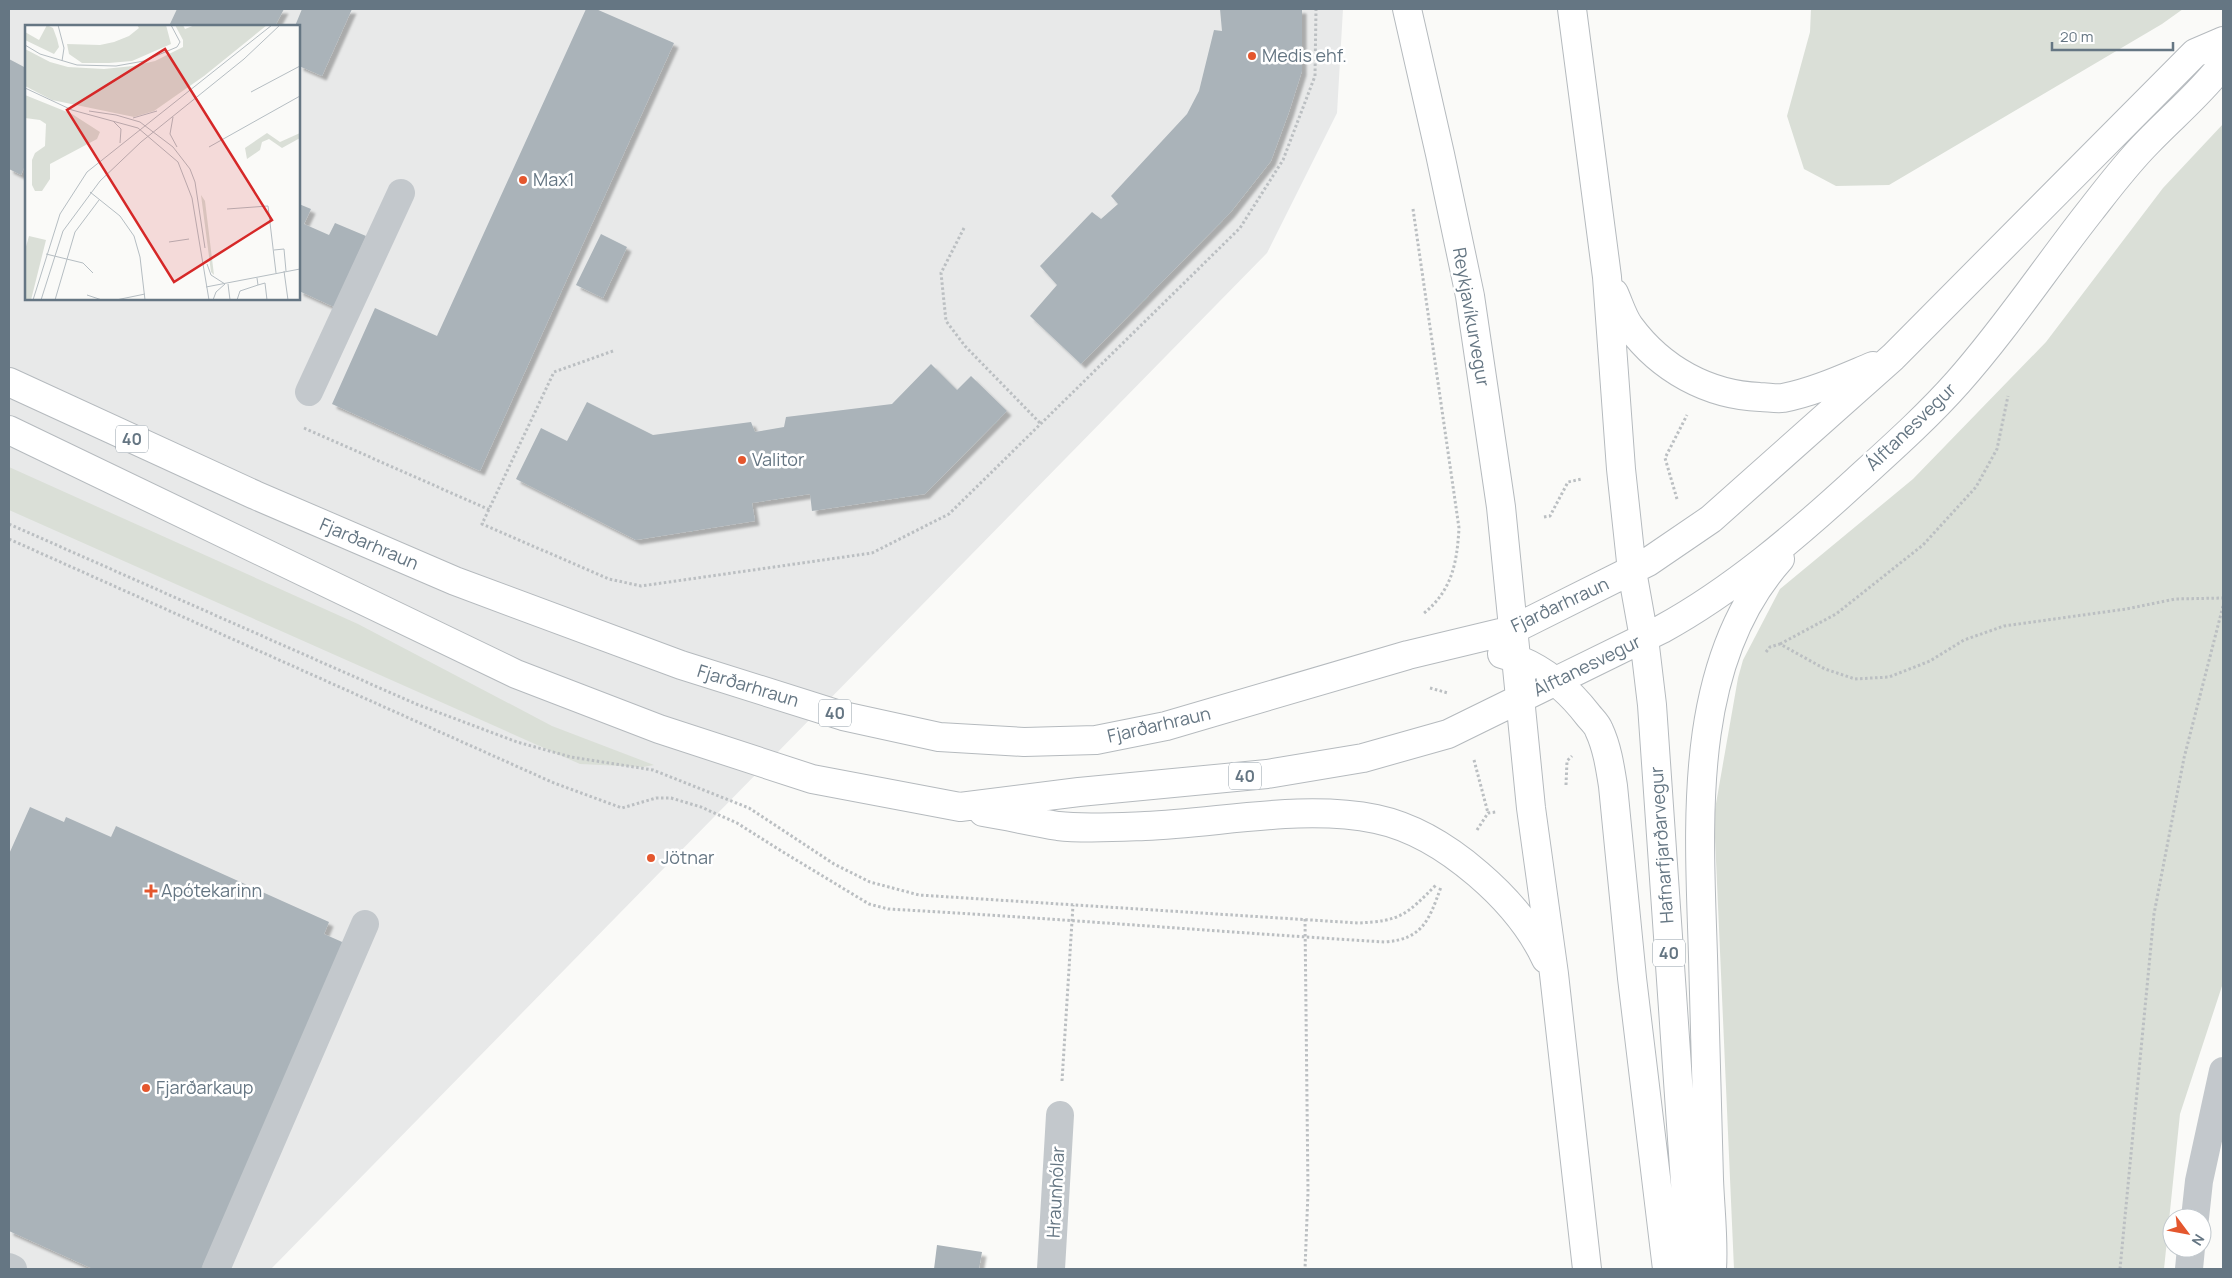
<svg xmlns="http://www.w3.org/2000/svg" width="2232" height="1278" font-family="Manrope,sans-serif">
  <defs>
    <filter id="shadow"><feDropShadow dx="4.5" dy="4.5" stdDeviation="1" flood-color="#0004"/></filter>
  </defs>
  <rect width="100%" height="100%" fill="#fafaf8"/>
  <!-- built -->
  <path fill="#e8e9e9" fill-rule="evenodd" d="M9 9H1343L1337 113 1267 253 271 1269H9ZM26 26H299V299H26Z"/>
  <!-- green -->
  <path fill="#dadfd7" d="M1811 9H2183L2162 24 1889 185 1836 186 1804 169 1787 116 1810 32Z
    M2223 124V983L2180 1114 2164 1269H1734L1714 815 1738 678 1743 660 1780 589 1913 479 2046 342 2163 188Z
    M9 467 358 624 552 726 654 765 643 767 580 764 9 510Z"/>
  <!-- building -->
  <path fill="#aab3b9" filter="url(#shadow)" d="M177 9H284L275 26H169Z
    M302 9H352L322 76 299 66V26H295Z
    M586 9H596L674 43 480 471 332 404 375 308 437 336Z
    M1220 9H1302V71L1289 112 1271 161 1230 213 1081 364 1030 316 1057 285 1040 266 1092 212 1101 219 1118 204 1111 196 1187 114 1199 91 1214 30 1222 31Z
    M9 59 26 68V163L21 175 9 169Z
    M299 204 311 209 304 224 329 235 335 223 366 236 334 307 299 291Z
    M601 234 627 247 603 298 576 285Z
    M931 364 957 390 971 376 1007 411 925 494 812 511 810 494 752 503 755 521 636 540 516 479 541 428 567 441 587 402 653 435 751 422 755 432 784 427 786 417 892 404Z
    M30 807 64 822 66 817 111 837 116 826 329 922 324 934 349 945 201 1269H93L9 1231V854Z
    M937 1245 982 1252 979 1269H934Z"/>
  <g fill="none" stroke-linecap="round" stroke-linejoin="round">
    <defs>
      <path id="major" d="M1407 9 1440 154 1470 296 1501 507 1531 808 1554 974 1587 1269
        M1572 9 1607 277 1621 469 1632 571 1644 638 1652 705 1691 1269
        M1614 293C1619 304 1623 318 1630 327 1661 369 1708 395 1760 397 1767 397 1776 399 1783 398 1814 392 1844 378 1873 366
        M9 382 255 495 455 581 681 665 843 716 939 737 1024 742 1096 740 1166 726 1408 655 1512 630 1648 562 1711 519 1893 357 2195 53 2223 41
        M9 430 516 674 659 729 812 779 960 807 1079 792 1267 774 1363 758 1448 734 1662 629C1733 590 1797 535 1857 480 1891 449 1927 417 1958 382 2006 328 2046 267 2091 210 2109 187 2127 163 2148 142 2173 116 2201 93 2223 64
        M1502 654C1538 664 1565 685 1588 715 1591 719 1597 724 1599 730 1607 747 1610 767 1613 786L1632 978 1667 1269
        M983 812C1008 816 1033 822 1058 826 1083 829 1119 827 1145 826 1220 823 1302 804 1376 819 1414 827 1449 849 1478 874 1506 898 1530 925 1546 959
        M1712 1269C1714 1240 1710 1208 1709 1179 1707 1105 1705 1030 1703 956 1699 826 1686 664 1780 559"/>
    </defs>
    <!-- major casing -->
    <use href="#major" stroke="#b5babe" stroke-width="30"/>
    <!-- path -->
    <path stroke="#bbbfc2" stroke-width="3" stroke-dasharray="2.5 2.5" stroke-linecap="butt" d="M1413 209 1459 528C1457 563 1452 591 1423 614
      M964 228 941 273 946 321 965 346 1041 424
      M613 351 554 372 482 524 609 579 641 586 872 553 949 514 1240 228 1283 160 1315 76 1316 9
      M304 428 490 510
      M1677 499 1665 458 1687 415
      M1544 517 1550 516 1568 482 1582 479
      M9 524 416 704 517 742 571 757 653 770 749 808 834 864 870 882 919 895 1358 923C1401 921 1406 915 1436 885
      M9 539 554 783 622 808 656 798H671L701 807 737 823 783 852 869 904 888 909C1053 918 1219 932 1385 942 1423 939 1429 920 1441 887
      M1780 644 1836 614 1923 545 1976 487 1997 449 2008 396
      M1766 652 1770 647 1780 644 1825 669 1855 679 1889 677 1930 661 1964 640 2004 626 2126 609 2175 599 2223 598
      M1430 688 1448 693
      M1474 760 1488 813
      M1566 785 1567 761 1572 756
      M1477 830 1488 813 1496 812
      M1305 919 1308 1192 1305 1269
      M1062 1081 1073 905
      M2120 1269 2154 914 2184 758 2223 606"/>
    <!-- minor -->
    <path stroke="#c3c8cc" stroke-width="28" d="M309 392 401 193
      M2195 1218 2199 1181 2223 1071
      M9 1267 13 1269
      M216 1269 365 924
      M1051 1269 1060 1115
      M2189 1269 2191 1248"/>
    <!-- major -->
    <use href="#major" stroke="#fff" stroke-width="28"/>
  </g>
  <!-- markers -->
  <g fill="#e4572e" stroke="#fff" stroke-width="2">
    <circle cx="1252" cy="56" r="5"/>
    <circle cx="523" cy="180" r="5"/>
    <circle cx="742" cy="460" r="5"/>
    <circle cx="651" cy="858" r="5"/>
    <path d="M148.5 883.5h5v5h5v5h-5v5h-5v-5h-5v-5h5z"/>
    <circle cx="146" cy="1088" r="5"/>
  </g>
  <g text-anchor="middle" stroke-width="5" stroke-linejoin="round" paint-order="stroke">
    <!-- shield labels -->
    <g fill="#fff" stroke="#939fa8" stroke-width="1">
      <rect x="116" y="425.5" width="32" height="27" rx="4"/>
      <rect x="819" y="699.5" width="32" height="27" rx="4"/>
      <rect x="1229" y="762.5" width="32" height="27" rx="4"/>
      <rect x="1653" y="939.5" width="32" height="27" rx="4"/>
    </g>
    <g font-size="16" font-weight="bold" fill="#657683">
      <text x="132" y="445">40</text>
      <text x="835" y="719">40</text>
      <text x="1245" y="782">40</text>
      <text x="1669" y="959">40</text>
    </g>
    <!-- poi labels -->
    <g font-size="18" fill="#657683" stroke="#fff" text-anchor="start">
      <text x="1262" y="62">Medis ehf.</text>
      <text x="533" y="186">Max1</text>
      <text x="752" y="466">Valitor</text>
      <text x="661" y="864">Jötnar</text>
      <text x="161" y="897">Apótekarinn</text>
      <text x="156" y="1094">Fjarðarkaup</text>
    </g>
    <!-- street labels -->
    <g font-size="18" fill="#657683" stroke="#fff">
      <text transform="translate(1471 317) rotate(80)" y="6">Reykjavíkurvegur</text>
      <text transform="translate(1911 427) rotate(-44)" y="6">Álftanesvegur</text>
      <text transform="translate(369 544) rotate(23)" y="6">Fjarðarhraun</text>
      <text transform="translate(1560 605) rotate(-25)" y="6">Fjarðarhraun</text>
      <text transform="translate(1587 666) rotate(-26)" y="6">Álftanesvegur</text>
      <text transform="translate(748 686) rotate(17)" y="6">Fjarðarhraun</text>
      <text transform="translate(1159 725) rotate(-13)" y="6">Fjarðarhraun</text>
      <text transform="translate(1662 845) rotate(-94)" y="6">Hafnarfjarðarvegur</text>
      <text transform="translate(1056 1192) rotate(-87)" y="6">Hraunhólar</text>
    </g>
  </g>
  <!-- overview -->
  <g transform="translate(25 25)">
    <rect width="275" height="275" fill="#fafaf8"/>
    <path d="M22 0 28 3 32 14 34 22 29 29 0 15V7L14 15ZM112 0H141L146 19 107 36 84 38H57L44 29 42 19 75 20 89 17 104 11 114 3ZM150 0H158L160 4 170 0H242L179 51 129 86 109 92 27 75 0 61V24L25 37 43 42 79 44 108 41 130 36 158 22V15ZM0 70 47 89 75 107 72 114 25 139V154L17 166H10L7 160V135L10 128 20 121 21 99 15 95 0 93ZM242 108 255 117 275 108V113L257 123 244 114 237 117 235 125 222 134 220 123ZM176 170 180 176 189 250 186 247ZM4 211 21 215 6 275H0V225Z" fill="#dadfd7"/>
    <path fill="none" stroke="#b5bdc2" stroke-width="1" d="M33 0 39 23 37 36M0 20 15 29 52 40 91 41 119 36 152 22 155 17 146 0M0 63 47 85 113 103 153 137 167 173 184 275M226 67 275 41M64 86 91 90 115 97 148 122 165 144 170 157 180 223M148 92 145 109 152 122M108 93 132 86M88 96 96 104 95 118M184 122 275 71M65 167 95 191 109 211 115 232 120 275M202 184 243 181 251 248M144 217 164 214M249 225 259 224 261 246M21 229 58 238 68 248M182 239 186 250 200 259 191 267 188 275M259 246 263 275M203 259 205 275M233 260 240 258 242 275M181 262 275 244M62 270 77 275M8 275 35 189 62 147 247 0M16 275 38 206 75 156 116 117 219 34 255 0M30 275 50 207 74 175M91 275 120 269M212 275 215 266 233 260 232 253"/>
    <path fill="#d62828" fill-opacity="0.15" stroke="#d62828" stroke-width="2.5" d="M140 24 247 195 149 257 42 85Z"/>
    <rect width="275" height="275" fill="none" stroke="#657683" stroke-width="2.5"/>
  </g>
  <!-- border -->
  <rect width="2232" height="1278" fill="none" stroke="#657683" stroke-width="20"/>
  <!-- north arrow -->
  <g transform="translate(2187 1233) rotate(122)"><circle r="24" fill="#ffffff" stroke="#c1c8cd"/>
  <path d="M0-4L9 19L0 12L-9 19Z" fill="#e4572e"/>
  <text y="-8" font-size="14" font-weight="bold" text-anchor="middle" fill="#657683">N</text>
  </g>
  <!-- scale -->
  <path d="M2052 42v8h121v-8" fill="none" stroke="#657683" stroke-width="2.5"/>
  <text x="2060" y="42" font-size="15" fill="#657683" stroke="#ffffff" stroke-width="4" paint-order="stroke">20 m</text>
</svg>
